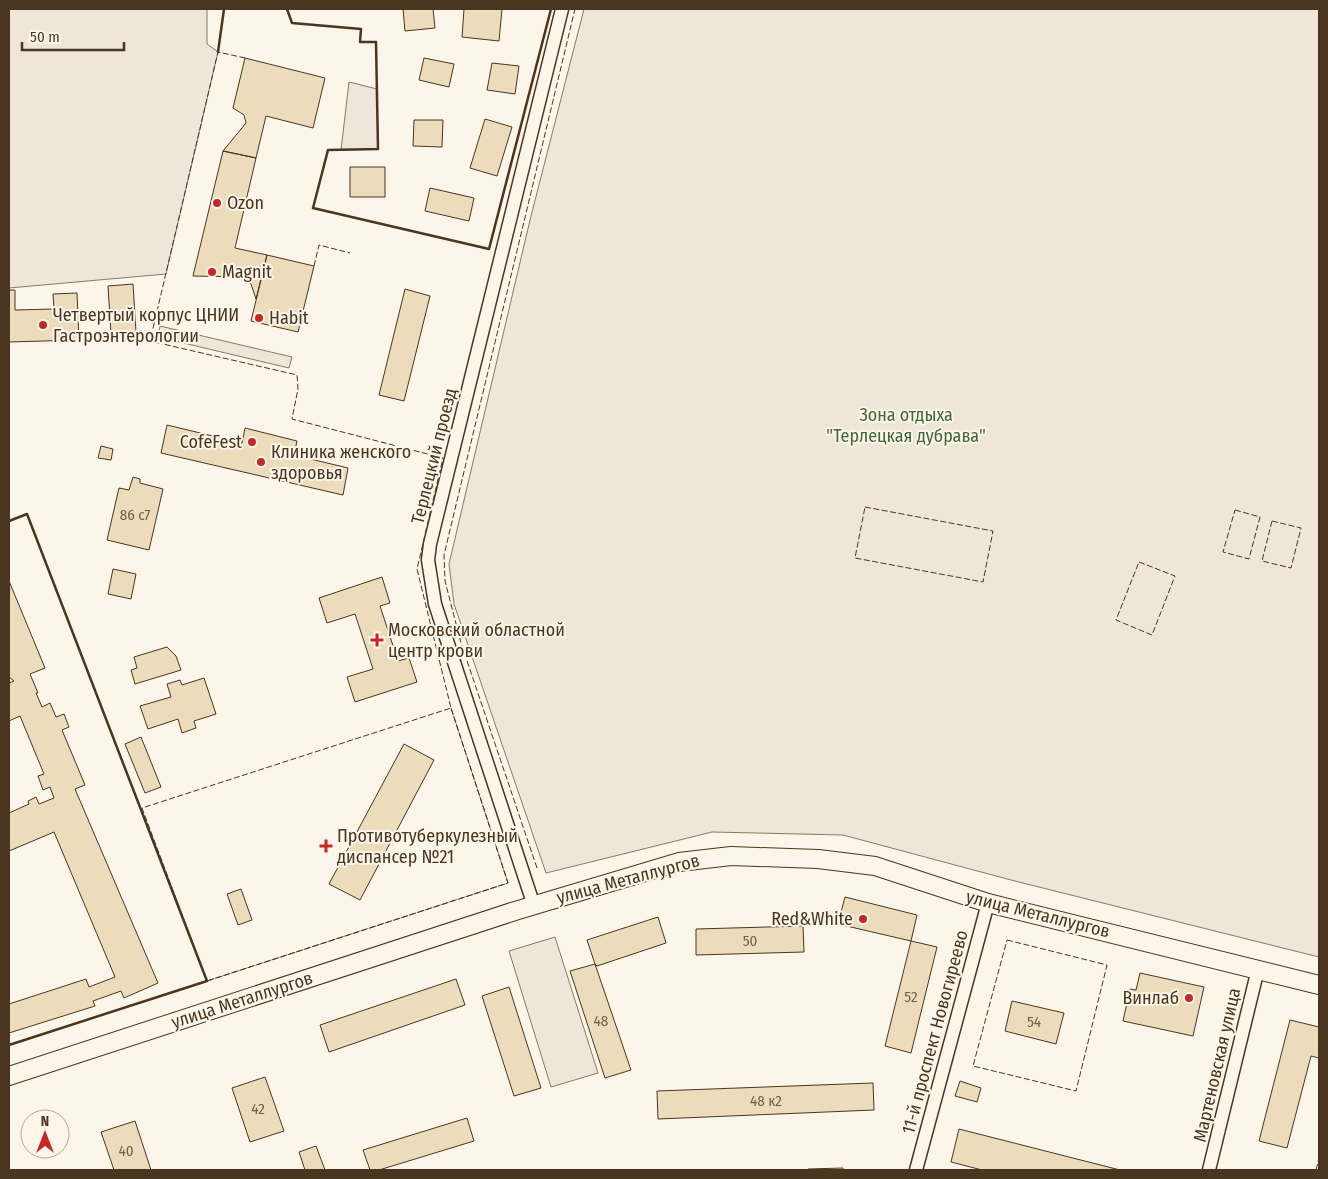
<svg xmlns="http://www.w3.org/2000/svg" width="1328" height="1179" font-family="'Fira Sans Condensed',sans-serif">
  <rect width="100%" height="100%" fill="#fbf6e9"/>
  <!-- green -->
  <path fill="#ede6d9" stroke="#887966" d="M9 9H207V44L218 52 166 274 9 288Z
    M584 9H1319V957L1011 880 843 835 712 832 546 873 454 604 449 564 530 220Z
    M349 82 377 89 378 149 341 150Z
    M555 937 598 1073 551 1087 509 951Z"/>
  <!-- parking -->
  <path fill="#ede7d9" stroke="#887966" d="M160 326 292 357 289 368 158 337Z"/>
  <!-- building -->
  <path fill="#ecdcbc" stroke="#4a3520" d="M403 9H433L435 28 405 31Z
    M464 9H502L499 41 462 37Z
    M245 58 325 78 313 128 266 116 256 158 223 151 246 123 244 115 233 108Z
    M424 58 454 64 449 87 419 80Z
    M492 63 519 66 515 94 487 90Z
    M485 119 512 127 497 176 470 168Z
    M414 120H443L442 147 413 146Z
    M223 151 256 158 235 248 267 255 256 299 251 284 242 277 193 276Z
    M350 167H385V197H350Z
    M430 188 474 198 469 221 425 211Z
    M267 255 314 266 298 332 251 321Z
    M133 284 136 332 111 334 108 286Z
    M405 289 430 296 404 401 379 395Z
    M9 290H15V310L54 309 53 294 77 293 79 340 9 342Z
    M167 425 242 443 245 428 297 441 294 455 348 468 343 495 161 453Z
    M101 446 113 449 111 460 98 458Z
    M133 477 140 479V483L163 489 149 550 107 540 119 488 129 490Z
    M113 569 136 574 131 599 108 594Z
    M382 577 390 603 380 606 398 661 409 658 417 682 355 702 347 677 373 669 355 614 327 623 319 598Z
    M9 581 45 668 30 674 38 693H36L42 707 50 703 56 717 64 714 69 727 62 730 85 785 75 789 158 983 124 998 121 991 93 1001 95 1006 9 1033V1004L86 979 89 987 115 977 54 832 9 851V813L29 804 28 801 36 797 39 804 54 798 50 787 43 790 38 776 44 774 20 716 9 721V683L14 681 9 677Z
    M167 647 176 656 181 670 135 684 131 670 137 668 134 657Z
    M204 678 216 714 194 721 196 728 182 733 178 719 148 729 140 706 171 697 167 684 180 680 182 685Z
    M141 737 161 787 145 793 125 744Z
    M404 744 434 760 360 900 329 884Z
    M241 889 252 920 238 925 227 894Z
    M845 897 917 915 911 941 838 924Z
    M658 917 666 943 597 966 595 964 587 940Z
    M803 926 804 952 696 955V929Z
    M911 941 937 947 911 1053 885 1046Z
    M595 964 631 1070 605 1078 570 971Z
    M1140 973 1204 987 1193 1036 1123 1021 1130 989 1136 990Z
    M456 979 465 1005 329 1052 320 1025Z
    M509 987 541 1088 514 1096 482 996Z
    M1012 1001 1064 1013 1056 1044 1005 1031Z
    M1290 1020 1319 1027V1058L1311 1056 1287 1148 1259 1141Z
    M265 1077 284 1131 250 1142 232 1088Z
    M960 1081 981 1088 977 1102 955 1096Z
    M873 1083 874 1110 658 1119 657 1091Z
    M467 1118 474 1141 379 1170H370L363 1150Z
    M135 1121 151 1170H114L101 1132Z
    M959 1129 1120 1170H982L951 1162Z
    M316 1146 325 1170H305L299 1152Z
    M843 1168V1170H808V1169Z"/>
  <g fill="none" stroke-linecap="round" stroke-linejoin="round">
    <defs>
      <path id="street" d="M534 906 435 604 428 560 430 544 562 9
        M916 1170 988 903
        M1209 1170 1258 969"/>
      <path id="secondary" d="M9 1076 515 911 679 862 731 856 818 859 875 866 988 903 1319 985"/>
    </defs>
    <!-- street casing -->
    <use href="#street" stroke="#4a3520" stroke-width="15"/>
    <!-- secondary casing -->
    <use href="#secondary" stroke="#4a3520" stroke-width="20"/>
    <!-- street -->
    <use href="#street" stroke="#fbf6e9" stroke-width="12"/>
    <!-- secondary -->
    <use href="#secondary" stroke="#fbf6e9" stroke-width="18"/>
    <!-- fence -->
    <path stroke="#4a3520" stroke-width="1" stroke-dasharray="6 2.5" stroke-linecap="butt" d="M314 266 319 245 350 253
      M865 507 993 531 983 582 855 558Z
      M1235 510 1260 517 1249 559 1223 552Z
      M1272 521 1301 528 1291 568 1262 561Z
      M1139 562 1175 576 1152 635 1116 620Z
      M451 708 508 883 207 981 142 808Z
      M537 868 461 643 445 581 444 555 575 9
      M1007 940 1107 965 1076 1091 973 1066Z
      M207 981 508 883 451 708 417 569 443 458 292 419 298 389 297 375 150 341 218 52 245 58
      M1316 1170 1319 1158"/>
    <!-- wall -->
    <path stroke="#4a3520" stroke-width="2.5" d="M287 9 292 23 361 29 360 42H376L378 149 328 150 313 208 489 249 551 9
      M218 52 224 9
      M9 521 27 514 207 981 9 1045"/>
  </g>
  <!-- markers -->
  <g fill="#c62828" stroke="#fbf6e9" stroke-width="2">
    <circle cx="217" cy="203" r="5"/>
    <circle cx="212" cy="272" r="5"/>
    <circle cx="259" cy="318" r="5"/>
    <circle cx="43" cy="325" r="5"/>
    <circle cx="252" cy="442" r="5"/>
    <circle cx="261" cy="462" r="5"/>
    <path d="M374.5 632.5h5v5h5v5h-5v5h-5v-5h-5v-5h5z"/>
    <path d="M323.5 838.5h5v5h5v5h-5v5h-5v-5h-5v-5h5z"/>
    <circle cx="863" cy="919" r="5"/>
    <circle cx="1189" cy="998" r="5"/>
  </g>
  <g text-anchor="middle" stroke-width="4" stroke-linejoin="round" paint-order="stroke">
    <!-- number labels -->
    <g font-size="15" fill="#725f47">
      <text x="135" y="520">86 с7</text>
      <text x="750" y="946">50</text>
      <text x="911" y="1002">52</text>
      <text x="601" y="1026">48</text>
      <text x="1034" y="1027">54</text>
      <text x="766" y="1106">48 к2</text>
      <text x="258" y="1114">42</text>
      <text x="126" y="1156">40</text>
    </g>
    <!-- poi labels -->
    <g font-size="18" fill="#4a3520" stroke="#fbf6e9" text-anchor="start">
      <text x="227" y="209">Ozon</text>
      <text x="222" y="278">Magnit</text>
      <text x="53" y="321">Четвертый корпус ЦНИИ<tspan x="53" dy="21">Гастроэнтерологии</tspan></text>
      <text x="269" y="324">Habit</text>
      <text x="242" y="448" text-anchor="end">CofeFest</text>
      <text x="271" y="458">Клиника женского<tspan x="271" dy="21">здоровья</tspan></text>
      <text x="388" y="636">Московский областной<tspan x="388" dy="21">центр крови</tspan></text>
      <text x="337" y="842">Противотуберкулезный<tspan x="337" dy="21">диспансер №21</tspan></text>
      <text x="853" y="925" text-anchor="end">Red&amp;White</text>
      <text x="1179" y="1004" text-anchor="end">Винлаб</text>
    </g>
    <!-- park labels -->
    <g font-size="18" fill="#436837" stroke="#fbf6e9">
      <text x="906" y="421">Зона отдыха<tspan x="906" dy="21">"Терлецкая дубрава"</tspan></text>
    </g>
    <!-- street labels -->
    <g font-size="18" fill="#4a3520" stroke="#fbf6e9">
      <text transform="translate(434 456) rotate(-76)" y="6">Терлецкий проезд</text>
      <text transform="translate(628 879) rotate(-15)" y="6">улица Металлургов</text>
      <text transform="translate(1038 914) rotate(14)" y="6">улица Металлургов</text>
      <text transform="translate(242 1000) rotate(-18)" y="6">улица Металлургов</text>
      <text transform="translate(935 1032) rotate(-75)" y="6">11-й проспект Новогиреево</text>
      <text transform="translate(1217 1065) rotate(-77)" y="6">Мартеновская улица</text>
    </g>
  </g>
  <!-- border -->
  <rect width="1328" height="1179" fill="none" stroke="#4a3520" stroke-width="20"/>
  <!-- north arrow -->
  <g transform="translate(45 1134)"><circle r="24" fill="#fbf6e9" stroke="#b4a999"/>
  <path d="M0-4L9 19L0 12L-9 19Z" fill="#c62828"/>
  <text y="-8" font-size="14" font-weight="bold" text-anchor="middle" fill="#4a3520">N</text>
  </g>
  <!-- scale -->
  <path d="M22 42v8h102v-8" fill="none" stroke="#4a3520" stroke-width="2.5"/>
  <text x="30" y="42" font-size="15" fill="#4a3520" stroke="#fbf6e9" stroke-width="4" paint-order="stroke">50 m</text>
</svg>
